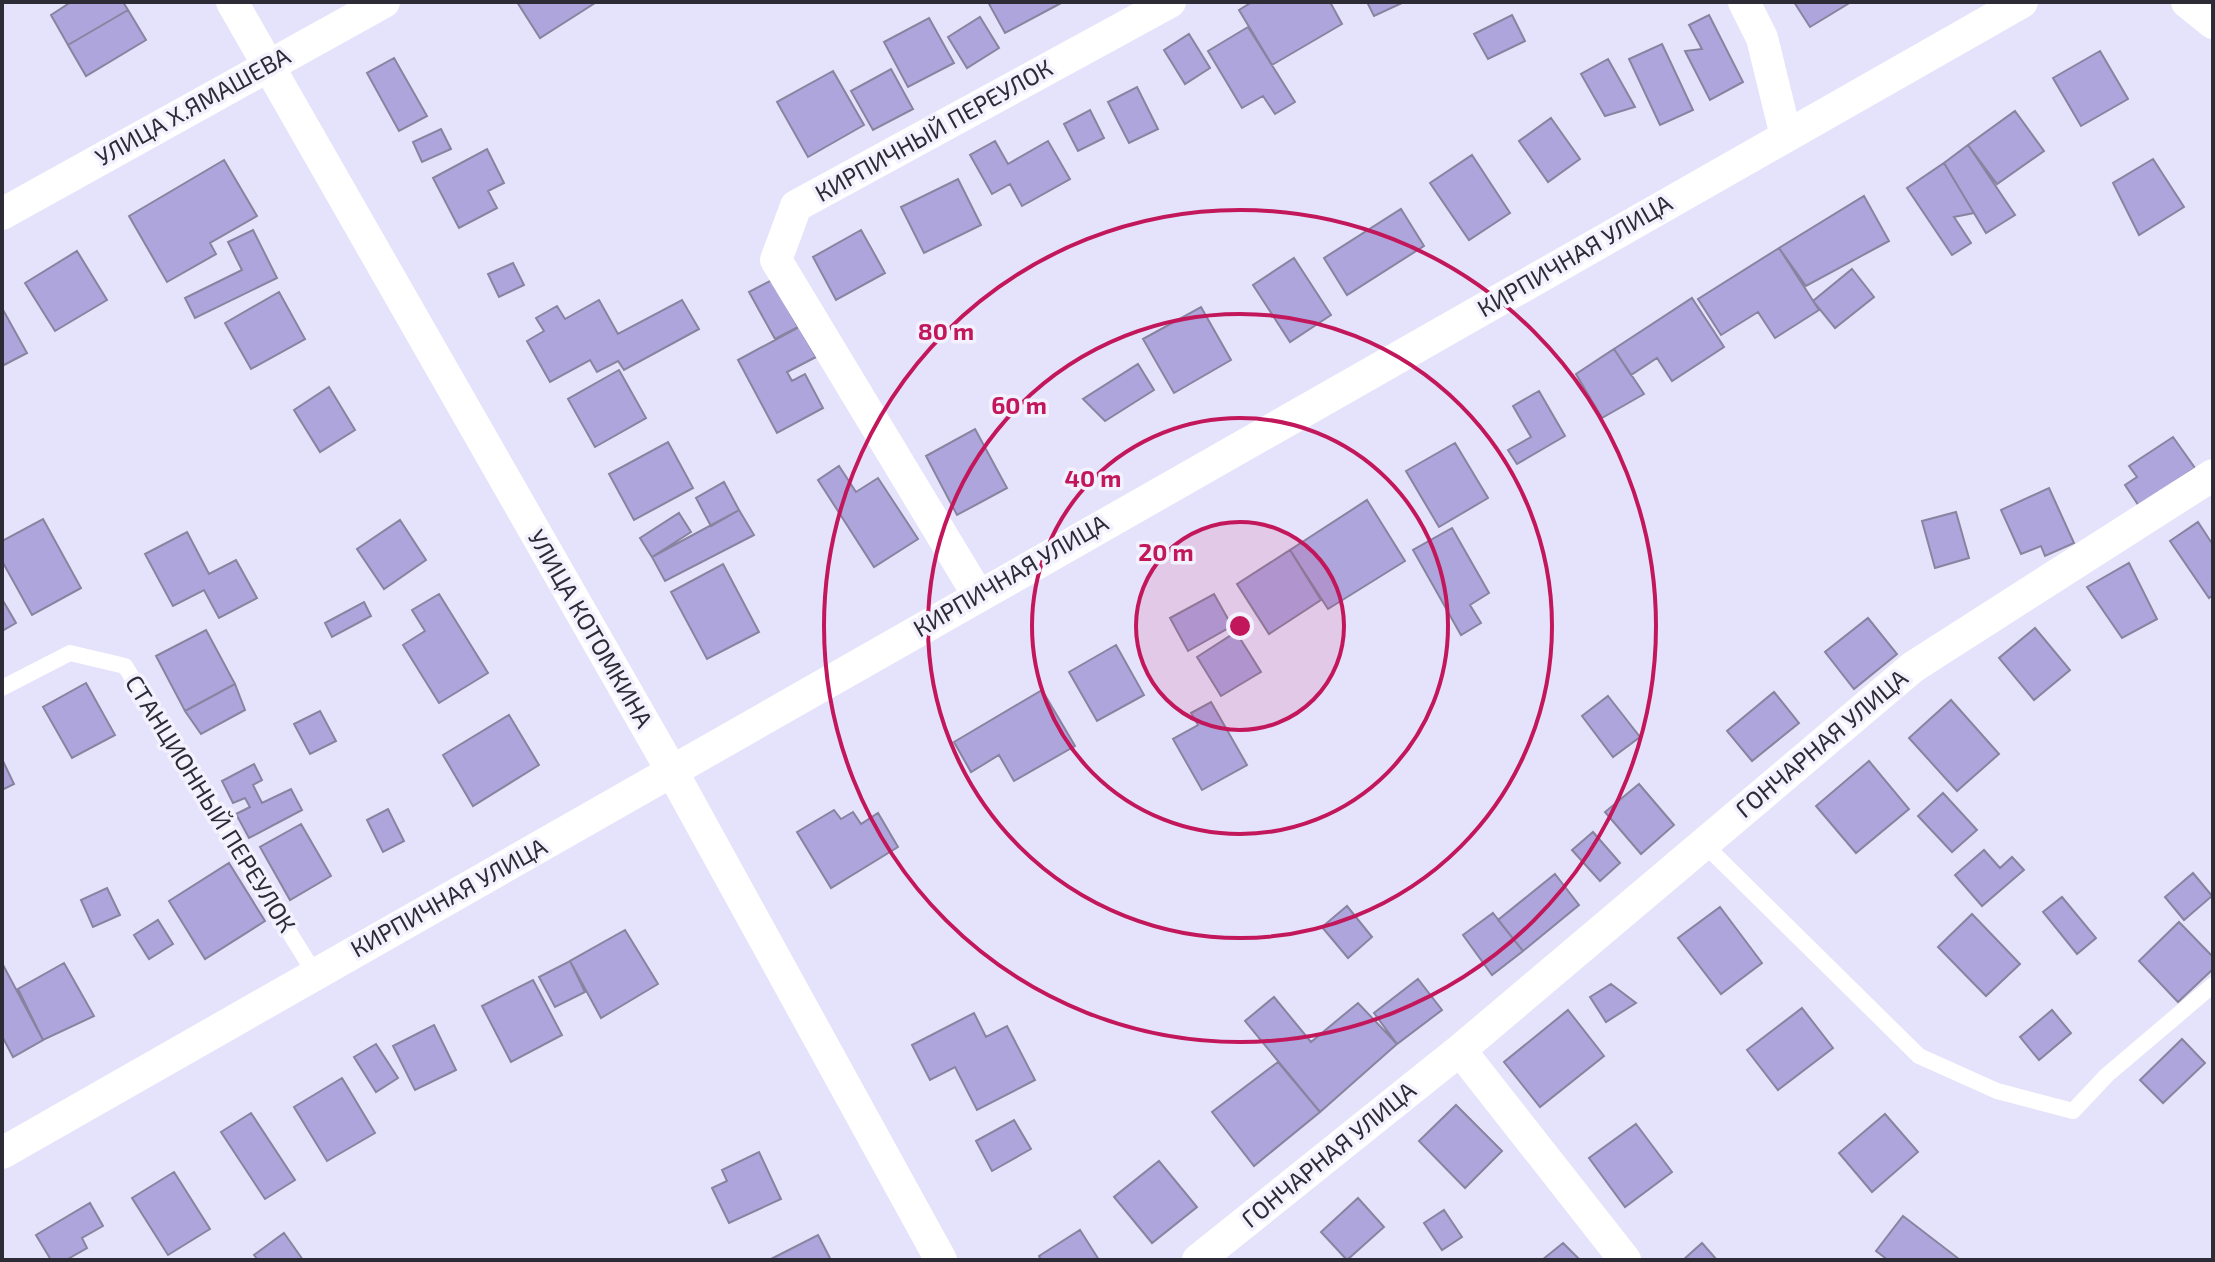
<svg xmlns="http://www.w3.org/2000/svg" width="2215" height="1262" font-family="'Exo 2',sans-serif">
  <rect width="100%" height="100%" fill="#e5e2fb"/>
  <!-- building -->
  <path fill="#aea5dd" stroke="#8884a0" stroke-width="2" d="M71 2H123L128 10 68 45 51 15Z
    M517 2H595V3L540 38Z
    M988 2H1063L1005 33Z
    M1252 2H1330L1342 24 1272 65 1239 10Z
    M1367 2H1404L1374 16Z
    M1794 2H1851L1810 27Z
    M128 10 146 40 86 76 68 45Z
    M1512 15 1525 41 1488 59 1474 34Z
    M1709 15 1743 82 1710 100 1685 51 1702 49 1689 25Z
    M980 17 999 48 967 68 948 37Z
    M929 18 954 63 908 87 884 42Z
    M1248 27 1295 102 1275 114 1263 96 1242 108 1208 51Z
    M1189 34 1210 68 1185 84 1164 50Z
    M1662 44 1693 110 1660 125 1629 59Z
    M2100 51 2128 99 2081 126 2053 78Z
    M394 58 427 116 399 131 367 73Z
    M1608 59 1635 107 1605 116 1581 74Z
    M891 69 913 109 873 130 851 91Z
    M833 71 864 125 808 157 777 102Z
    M1137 87 1158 129 1129 143 1108 102Z
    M1090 110 1104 138 1078 151 1064 124Z
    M2015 111 2044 151 1997 184 1968 145Z
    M1551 118 1580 159 1548 182 1519 141Z
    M441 129 451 149 422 162 413 142Z
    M995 141 1008 164 1048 141 1070 179 1022 206 1010 184 992 194 970 155Z
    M1968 145 2015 215 1986 233 1944 163Z
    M487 149 504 183 488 191 497 208 459 228 433 178Z
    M1472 155 1510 213 1469 240 1430 183Z
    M2153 159 2184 207 2139 235 2113 183Z
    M224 160 257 216 210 243 216 254 167 282 129 216Z
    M1944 163 1974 213 1954 217 1971 243 1952 255 1907 188Z
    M958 179 981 225 924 253 901 207Z
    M1864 196 1889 241 1806 286 1779 248Z
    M1401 209 1424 246 1347 295 1324 258Z
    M253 230 277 278 195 318 185 298 242 270 228 242Z
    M861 230 885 273 836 300 813 257Z
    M1779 248 1819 310 1775 338 1758 312 1721 335 1698 299Z
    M77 251 107 300 55 331 25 283Z
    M1294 258 1331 315 1290 342 1253 285Z
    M513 263 524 285 499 297 488 274Z
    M1852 269 1874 297 1835 328 1813 301Z
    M772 280 798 327 775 339 749 292Z
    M279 292 305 339 251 369 225 323Z
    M1692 298 1724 347 1672 381 1657 358 1631 375 1614 349Z
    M599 300 618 334 682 300 699 329 624 370 618 361 597 372 590 360 550 382 527 341 544 331 536 318 557 306 565 319Z
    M1201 307 1231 360 1174 393 1143 339Z
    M2 308 27 353 2 366Z
    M799 327 816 357 787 372 792 381 805 374 823 408 777 433 738 360Z
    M1614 349 1644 394 1602 418 1576 374Z
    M1138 364 1154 390 1105 421 1083 399Z
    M619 370 646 418 595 447 568 399Z
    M329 387 355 430 320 452 294 410Z
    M1539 391 1565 436 1517 464 1508 450 1531 437 1513 406Z
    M975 429 1007 488 957 515 926 456Z
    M2173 437 2195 468 2139 506 2125 485 2137 477 2129 466Z
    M668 442 693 488 634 520 609 474Z
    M1455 443 1488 498 1439 527 1406 471Z
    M839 466 856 492 878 478 918 539 874 567 818 480Z
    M724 482 739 510 711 526 696 498Z
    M2049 488 2074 543 2045 556 2041 546 2021 554 2001 510Z
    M1367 500 1405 561 1328 609 1290 550Z
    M739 510 754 535 665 581 652 557Z
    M1956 512 1969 558 1935 568 1922 521Z
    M679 513 691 532 652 557 640 538Z
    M43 519 81 588 32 615 2 561V541Z
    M400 520 426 560 384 589 357 549Z
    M2198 522 2213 545V595L2209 598 2170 541Z
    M1452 528 1489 593 1470 605 1481 623 1461 635 1413 550Z
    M187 532 209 574 236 560 257 598 219 618 204 590 173 606 145 554Z
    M1290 550 1321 600 1269 634 1237 584Z
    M2129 563 2157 619 2122 638 2087 587Z
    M723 564 759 632 707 659 671 592Z
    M439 594 488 673 439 703 403 645 425 631 412 610Z
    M1214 594 1232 626 1188 651 1170 618Z
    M2 599 16 623 2 631Z
    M364 602 371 616 332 637 325 623Z
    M1868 618 1897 654 1854 689 1825 652Z
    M2035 628 2070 670 2034 700 1999 658Z
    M206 630 235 684 185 711 156 656Z
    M1236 632 1261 672 1221 696 1197 657Z
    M1116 645 1144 695 1097 721 1069 672Z
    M86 683 115 735 72 758 43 707Z
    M235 684 245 710 201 734 185 711Z
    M1042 690 1075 746 1014 781 999 755 971 772 954 742Z
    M1774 692 1799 723 1752 761 1727 731Z
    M1608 696 1640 737 1613 757 1582 716Z
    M1951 700 1999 754 1957 791 1909 738Z
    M1211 702 1247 765 1202 790 1173 739 1198 725 1191 713Z
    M320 711 336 741 310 754 294 724Z
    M509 715 539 765 473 806 443 755Z
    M2 759 14 784 2 790Z
    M1869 761 1909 809 1856 853 1816 806Z
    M254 764 262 780 253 785 262 803 291 789 302 810 249 838 236 814 250 807 245 798 233 803 222 781Z
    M1639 784 1674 825 1641 854 1605 812Z
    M1943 793 1977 830 1952 852 1918 816Z
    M388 809 404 841 383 852 367 820Z
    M834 810 841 819 853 812 861 824 878 813 898 847 831 888 797 832Z
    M301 824 331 876 290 900 260 847Z
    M1593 832 1620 863 1600 881 1572 850Z
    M1984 850 2000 868 2012 857 2024 870 1982 906 1955 875Z
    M229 863 265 921 205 959 169 901Z
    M2193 873 2212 896 2184 920 2165 897Z
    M1555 874 1579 905 1523 951 1498 920Z
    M107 888 120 915 93 927 81 900Z
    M2062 897 2096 938 2077 954 2043 912Z
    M1347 906 1372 937 1348 958 1322 927Z
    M1720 907 1762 963 1721 994 1678 938Z
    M1493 913 1523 951 1492 975 1463 935Z
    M1972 914 2020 964 1986 996 1938 947Z
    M158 920 173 944 149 959 134 935Z
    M2179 922 2213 957V969L2178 1002 2139 961Z
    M625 930 658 984 601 1018 570 961Z
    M570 961 585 992 555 1007 539 977Z
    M2 963 43 1040 13 1057 2 1036Z
    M64 963 94 1016 43 1040 18 989Z
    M1418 979 1442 1010 1397 1044 1374 1013Z
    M533 980 562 1035 511 1062 482 1006Z
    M1611 984 1636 1003 1606 1022 1590 997Z
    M1274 997 1311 1042 1358 1003 1397 1044 1320 1112 1245 1021Z
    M1802 1008 1833 1048 1778 1090 1747 1050Z
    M1568 1010 1604 1056 1540 1107 1504 1062Z
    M2052 1010 2071 1033 2039 1060 2020 1037Z
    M974 1013 986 1037 1007 1026 1035 1080 977 1110 955 1067 930 1080 912 1045Z
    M434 1025 456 1070 415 1090 393 1046Z
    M2182 1039 2205 1063 2163 1103 2140 1080Z
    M376 1044 398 1078 376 1092 354 1057Z
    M1278 1062 1320 1112 1254 1166 1212 1112Z
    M342 1078 375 1133 327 1161 294 1107Z
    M1456 1105 1502 1151 1465 1188 1419 1141Z
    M251 1113 295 1180 265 1199 221 1132Z
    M1885 1114 1918 1152 1872 1192 1839 1153Z
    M1014 1120 1031 1149 992 1171 976 1141Z
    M1636 1124 1672 1172 1625 1207 1589 1158Z
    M759 1152 781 1199 729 1223 712 1188 727 1181 722 1170Z
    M1159 1161 1197 1207 1152 1243 1114 1197Z
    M174 1172 210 1229 168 1255 132 1198Z
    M1358 1198 1384 1227 1347 1260 1321 1232Z
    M90 1203 103 1226 82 1238 87 1248 66 1260H51L36 1235Z
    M1444 1210 1462 1237 1442 1250 1424 1223Z
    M1903 1216 1959 1259 1958 1260H1888L1876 1251Z
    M1080 1230 1099 1260H1041L1039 1256Z
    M284 1233 303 1260H258L254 1255Z
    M818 1235 831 1260H769Z
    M1563 1243 1580 1260H1542Z
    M1702 1243 1717 1260H1683Z"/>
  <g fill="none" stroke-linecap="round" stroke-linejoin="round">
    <!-- service -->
    <path stroke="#fff" stroke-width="16" d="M2 688 70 653 125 666 315 974
      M1704 844 1919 1056 1997 1091 2073 1111 2107 1075 2213 985"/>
    <!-- minor -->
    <path stroke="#fff" stroke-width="32" d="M232 2 673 773 941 1260
      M1744 2 1762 38 1786 136
      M2187 2 2213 23
      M2 214 384 2
      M978 595 776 260 796 206 1170 2
      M1460 1050 1625 1260
      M2 1153 2022 2
      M1198 1260 1460 1050 1913 667 2213 475"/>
  </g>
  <!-- distance rings -->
  <circle cx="1240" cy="626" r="104" fill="#c2185b" fill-opacity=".12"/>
  <g fill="none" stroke="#c2185b" stroke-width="4">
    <circle cx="1240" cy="626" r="104"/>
    <circle cx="1240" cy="626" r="208"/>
    <circle cx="1240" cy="626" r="312"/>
    <circle cx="1240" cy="626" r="416"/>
  </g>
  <g text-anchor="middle" stroke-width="7" stroke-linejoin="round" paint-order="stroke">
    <!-- street labels -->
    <g font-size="24" fill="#2c2b36" stroke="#f2f1fd">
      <text transform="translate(193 107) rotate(-29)" y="8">УЛИЦА Х.ЯМАШЕВА</text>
      <text transform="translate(934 131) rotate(-29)" y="8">КИРПИЧНЫЙ ПЕРЕУЛОК</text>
      <text transform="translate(1575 256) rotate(-30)" y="8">КИРПИЧНАЯ УЛИЦА</text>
      <text transform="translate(1011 576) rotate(-30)" y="8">КИРПИЧНАЯ УЛИЦА</text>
      <text transform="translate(590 629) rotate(60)" y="8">УЛИЦА КОТОМКИНА</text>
      <text transform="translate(1822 744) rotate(-40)" y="8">ГОНЧАРНАЯ УЛИЦА</text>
      <text transform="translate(210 804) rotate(58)" y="8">СТАНЦИОННЫЙ ПЕРЕУЛОК</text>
      <text transform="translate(449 898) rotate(-29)" y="8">КИРПИЧНАЯ УЛИЦА</text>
      <text transform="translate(1329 1155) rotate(-39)" y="8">ГОНЧАРНАЯ УЛИЦА</text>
    </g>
  </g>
  <circle cx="1240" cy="626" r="12" fill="#c2185b" stroke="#f2f1fd" stroke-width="4"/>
  <g font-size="24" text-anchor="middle" font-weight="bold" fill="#c2185b" stroke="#f2f1fd" stroke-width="7" stroke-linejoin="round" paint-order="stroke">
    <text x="946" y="340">80 m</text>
    <text x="1019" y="414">60 m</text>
    <text x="1093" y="487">40 m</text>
    <text x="1166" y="561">20 m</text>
  </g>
  <!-- border -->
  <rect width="2215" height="1262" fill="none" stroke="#2c2b36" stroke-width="8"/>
</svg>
